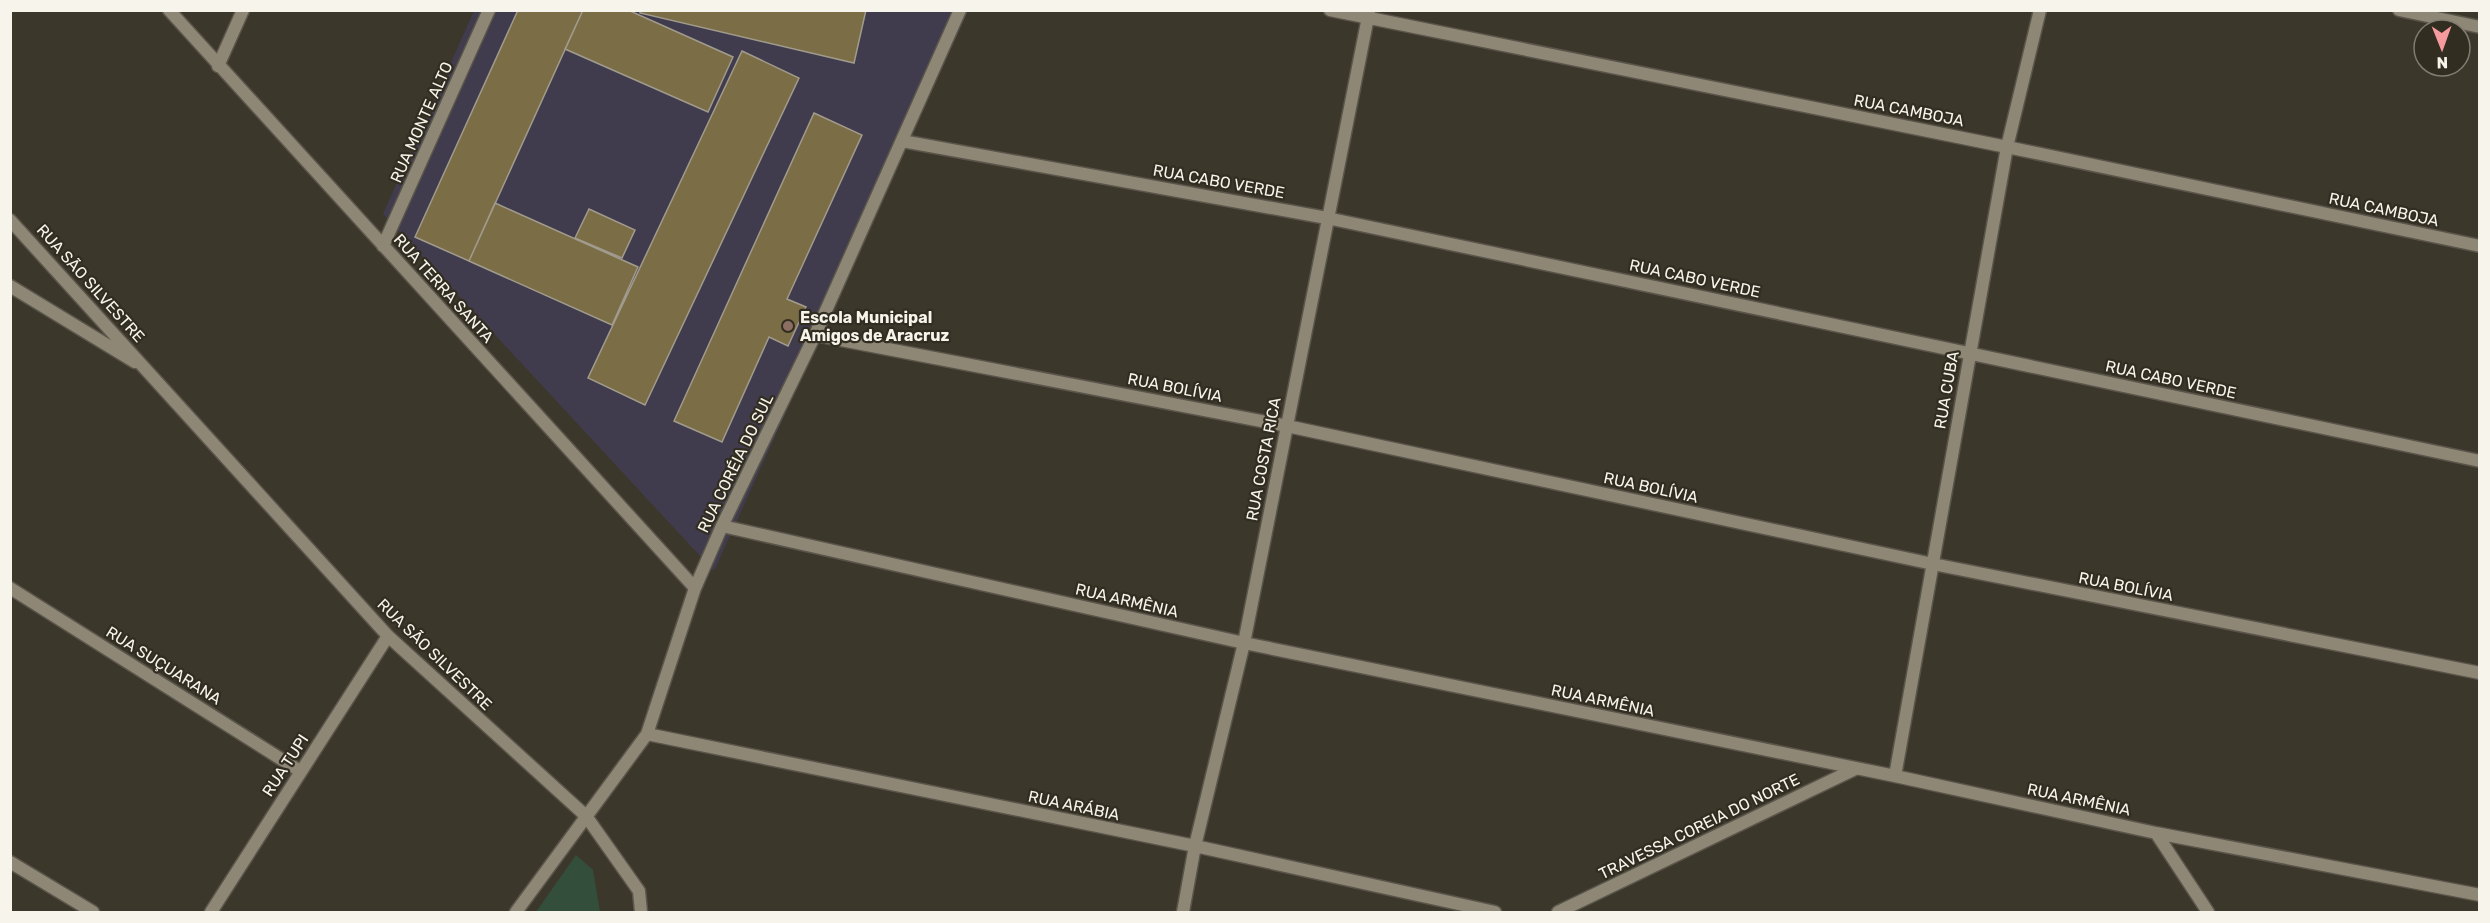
<svg xmlns="http://www.w3.org/2000/svg" width="2490" height="923" font-family="Rubik,sans-serif">
  <rect width="100%" height="100%" fill="#3c372b"/>
  <!-- education -->
  <path fill="#413c4d" d="M474 11H968L714 571 383 214Z"/>
  <!-- green -->
  <path fill="#334f3b" d="M576 855 593 870 600 912H536Z"/>
  <!-- building -->
  <path fill="#7b6d46" stroke="#a09b8c" stroke-width="1.5" d="M518 10H583L469 261 415 237Z
    M583 10H628L733 57 708 112 565 49Z
    M640 10H866L854 63 640 13Z
    M742 51 799 78 645 405 588 378Z
    M814 113 862 135 787 299 806 307 788 346 769 337 722 442 674 421Z
    M495 203 638 267 612 325 469 261Z
    M589 209 635 230 622 258 575 238Z"/>
  <g fill="none" stroke-linecap="round" stroke-linejoin="round">
    <defs>
      <path id="street" d="M169 10 695 588
        M1330 10 2007 147 2480 246
        M2399 10 2480 27
        M218 66 243 10
        M902 141 1327 218 2480 461
        M10 220 388 636 586 816 639 891 641 912
        M383 246 489 10
        M10 286 135 362
        M815 335 1287 426 1933 564 2480 673
        M722 526 1244 643 1895 776 2156 833 2480 895
        M10 588 300 771
        M647 734 1195 846 1495 912
        M1895 776 2007 147 2040 10
        M2156 833 2208 912
        M10 862 93 912
        M211 912 388 636
        M516 912 647 734 695 588 722 526 815 335 960 10
        M1183 912 1195 846 1244 643 1369 12
        M1558 912 1855 769"/>
    </defs>
    <!-- street casing -->
    <use href="#street" stroke="#5a554a" stroke-width="15"/>
    <!-- street -->
    <use href="#street" stroke="#8f8776" stroke-width="12"/>
  </g>
  <!-- markers -->
  <circle fill="#8d6e63" stroke="#322d21" stroke-width="2" cx="788" cy="326" r="6"/>
  <g text-anchor="middle" stroke-width="4.5" stroke-linejoin="round" paint-order="stroke">
    <!-- street labels -->
    <g font-size="16" fill="#f7f4ec" stroke="#322d21">
      <text transform="translate(1909 110) rotate(11)" y="6">RUA CAMBOJA</text>
      <text transform="translate(421 122) rotate(-66)" y="6">RUA MONTE ALTO</text>
      <text transform="translate(1219 181) rotate(10)" y="6">RUA CABO VERDE</text>
      <text transform="translate(2384 209) rotate(12)" y="6">RUA CAMBOJA</text>
      <text transform="translate(1695 278) rotate(12)" y="6">RUA CABO VERDE</text>
      <text transform="translate(91 283) rotate(48)" y="6">RUA SÃO SILVESTRE</text>
      <text transform="translate(444 288) rotate(48)" y="6">RUA TERRA SANTA</text>
      <text transform="translate(2171 379) rotate(12)" y="6">RUA CABO VERDE</text>
      <text transform="translate(1175 387) rotate(11)" y="6">RUA BOLÍVIA</text>
      <text transform="translate(1946 390) rotate(-80)" y="6">RUA CUBA</text>
      <text transform="translate(1263 459) rotate(-79)" y="6">RUA COSTA RICA</text>
      <text transform="translate(735 463) rotate(-64)" y="6">RUA CORÉIA DO SUL</text>
      <text transform="translate(1651 487) rotate(12)" y="6">RUA BOLÍVIA</text>
      <text transform="translate(2126 586) rotate(11)" y="6">RUA BOLÍVIA</text>
      <text transform="translate(1127 600) rotate(13)" y="6">RUA ARMÊNIA</text>
      <text transform="translate(435 654) rotate(44)" y="6">RUA SÃO SILVESTRE</text>
      <text transform="translate(164 665) rotate(32)" y="6">RUA SUÇUARANA</text>
      <text transform="translate(1603 700) rotate(12)" y="6">RUA ARMÊNIA</text>
      <text transform="translate(285 765) rotate(-57)" y="6">RUA TUPI</text>
      <text transform="translate(2079 799) rotate(12)" y="6">RUA ARMÊNIA</text>
      <text transform="translate(1074 805) rotate(12)" y="6">RUA ARÁBIA</text>
      <text transform="translate(1699 826) rotate(-26)" y="6">TRAVESSA COREIA DO NORTE</text>
    </g>
    <!-- poi labels -->
    <g font-size="16" font-weight="bold" fill="#f7f4ec" stroke="#322d21" text-anchor="start">
      <text x="800" y="323">Escola Municipal<tspan x="800" dy="18">Amigos de Aracruz</tspan></text>
    </g>
  </g>
  <!-- border -->
  <rect width="2490" height="923" fill="none" stroke="#f7f4ec" stroke-width="24"/>
  <!-- north arrow -->
  <g transform="translate(2442 48) rotate(179)"><circle r="28" fill="#322d21" stroke="#817d72" stroke-width="1.5"/>
  <path d="M0-4.5L10 22L0 15L-10 22Z" fill="#f59b9e"/>
  <text y="-9" font-size="16" font-weight="bold" text-anchor="middle" fill="#f7f4ec">N</text>
  </g>
</svg>
